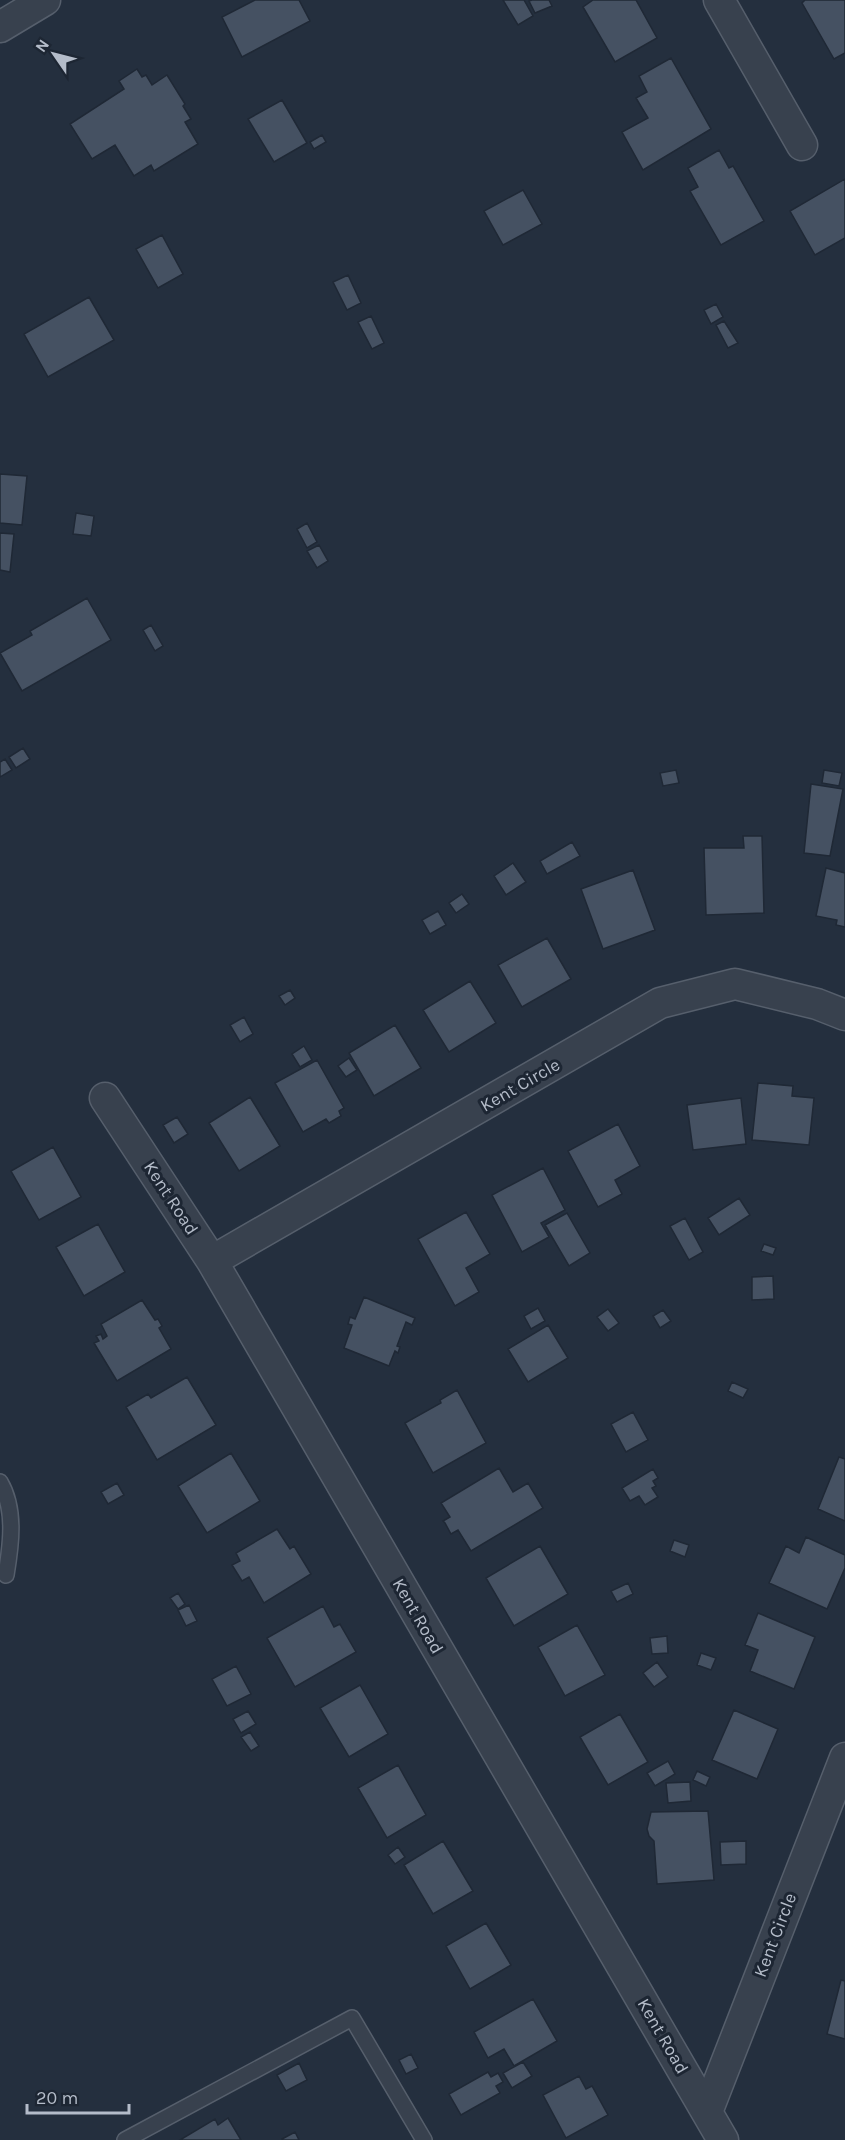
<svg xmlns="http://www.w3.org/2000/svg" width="845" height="2140" font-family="Karla,sans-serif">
  <rect width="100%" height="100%" fill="#242f3e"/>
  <!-- building -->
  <path fill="#455162" stroke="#1f2835" stroke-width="1.5" d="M255 0H299L310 21 242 57 222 17Z
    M503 0H524L533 16 518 25Z
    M532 0H549L552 6 535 13 529 1Z
    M593 0H636L657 38 615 62 583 7Z
    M845 0V53L834 59 802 3 805 0Z
    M671 58 711 129 643 170 622 132 648 118 636 98 647 92 639 76Z
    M137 69 142 77 146 75 152 85 167 75 185 104 183 106 191 119 185 122 198 144 154 171 151 165 134 176 115 145 92 159 70 124 124 89 119 81Z
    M282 100 307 143 274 162 248 119Z
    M322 135 326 142 314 149 310 142Z
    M719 150 729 168 733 166 764 221 721 245 690 191 698 187 688 168Z
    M845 179V238L815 255 790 211Z
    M523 190 542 224 503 245 484 211Z
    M162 235 183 274 158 288 136 249Z
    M348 275 361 303 347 310 333 282Z
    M89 297 114 340 48 377 24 334Z
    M716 304 723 317 711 324 704 310Z
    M371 316 384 343 372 349 358 322Z
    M724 321 738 343 728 348 716 325Z
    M0 474 27 476 22 525 0 523Z
    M76 513 94 516 91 536 73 534Z
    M307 523 317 542 307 548 297 529Z
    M0 533 14 534 10 572 0 570Z
    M319 545 328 561 317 568 307 551Z
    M87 598 111 640 22 691 0 653 32 635 30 631Z
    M151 625 163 646 155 651 143 630Z
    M23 748 30 759 16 768 9 757Z
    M5 759 12 770 0 777V762Z
    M676 770 679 783 663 786 660 773Z
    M824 770 842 773 839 786 822 783Z
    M811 784 843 789 830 856 804 853Z
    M743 836H762L764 913 706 915 704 848H744Z
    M572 842 580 856 547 874 540 861Z
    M513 863 526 882 506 895 494 876Z
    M826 868 845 873V927L836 925 837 920 816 916Z
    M633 870 655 930 603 949 581 889Z
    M462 894 469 904 456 913 449 903Z
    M438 911 446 925 430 934 422 920Z
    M547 938 571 979 522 1007 498 965Z
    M470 981 496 1023 449 1052 423 1010Z
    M290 990 295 998 285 1005 279 996Z
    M244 1017 253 1034 240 1042 230 1025Z
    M395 1025 421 1068 374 1096 349 1053Z
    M304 1046 312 1060 300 1067 292 1054Z
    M349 1058 357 1070 346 1077 338 1066Z
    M317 1060 344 1108 339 1111 341 1116 329 1123 326 1119 303 1132 275 1083Z
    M758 1083 793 1086 792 1096 814 1098 809 1145 752 1140Z
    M250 1097 280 1146 239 1171 209 1123Z
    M741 1098 746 1144 693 1150 687 1105Z
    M177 1117 188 1134 174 1143 163 1125Z
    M618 1124 640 1166 615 1180 622 1194 598 1207 568 1151Z
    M53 1147 81 1197 39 1220 11 1171Z
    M543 1168 565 1210 541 1223 549 1237 522 1252 492 1195Z
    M739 1198 750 1215 719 1235 708 1218Z
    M466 1212 490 1254 466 1268 479 1292 455 1306 418 1239Z
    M567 1213 590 1253 569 1266 545 1225Z
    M685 1218 703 1252 689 1260 670 1226Z
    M98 1224 125 1272 84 1296 56 1247Z
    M764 1244 776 1248 773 1255 761 1251Z
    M773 1276 774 1299 752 1300V1277Z
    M364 1297 415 1318 412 1325 406 1322 397 1346 400 1347 398 1353 395 1351 389 1366 344 1348 352 1325 348 1324 350 1317 355 1319Z
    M142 1300 155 1320 158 1319 162 1326 159 1328 171 1349 117 1381 94 1343 99 1341 96 1336 101 1334 103 1339 107 1336 101 1324Z
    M538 1308 545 1321 531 1329 524 1316Z
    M608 1309 619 1323 608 1331 597 1317Z
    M663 1310 671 1321 660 1328 653 1316Z
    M548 1325 568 1358 528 1382 508 1349Z
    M187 1377 216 1425 157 1460 126 1407 148 1394 151 1398Z
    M732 1382 748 1389 743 1398 728 1391Z
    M457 1390 486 1443 433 1473 405 1423 441 1403 440 1400Z
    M633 1412 648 1440 626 1452 611 1424Z
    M231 1453 260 1501 207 1533 178 1486Z
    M839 1457 845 1459V1521L818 1509Z
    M499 1468 513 1492 528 1483 543 1508 471 1551 458 1530 451 1534 445 1523 443 1521 450 1517 441 1503Z
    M653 1469 658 1478 653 1481 656 1486 652 1488 658 1497 645 1505 639 1496 630 1501 622 1488Z
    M117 1483 124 1495 108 1504 101 1492Z
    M277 1529 290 1549 294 1546 311 1574 264 1603 249 1577 242 1581 232 1565 240 1561 236 1553Z
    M806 1537 845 1555V1568L827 1609 769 1583 786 1546 799 1553Z
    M674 1540 689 1545 685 1557 670 1551Z
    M540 1546 568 1594 514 1626 486 1578Z
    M628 1583 633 1594 617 1602 611 1591Z
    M178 1593 185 1604 178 1609 170 1598Z
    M189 1605 197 1621 186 1626 178 1610Z
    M323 1606 334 1627 340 1624 341 1626 356 1652 295 1687 267 1638Z
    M758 1613 815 1637 794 1689 750 1671 758 1650 745 1645Z
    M577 1625 605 1675 565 1696 538 1647Z
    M667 1636 668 1653 652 1654 650 1638Z
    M701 1653 716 1658 711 1670 697 1665Z
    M657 1662 668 1677 654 1687 643 1673Z
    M236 1666 251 1694 227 1706 212 1679Z
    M360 1685 388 1734 349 1757 320 1708Z
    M734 1710 778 1729 757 1779 712 1760Z
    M248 1711 256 1724 241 1733 233 1719Z
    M620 1714 648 1762 608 1785 580 1737Z
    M250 1732 259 1746 251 1751 241 1737Z
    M668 1761 675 1774 655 1786 647 1773Z
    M398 1765 426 1815 387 1838 358 1788Z
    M697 1771 710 1777 706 1786 693 1780Z
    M690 1782 691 1801 668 1803 666 1783Z
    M708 1811 714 1880 657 1884 654 1841 649 1836 647 1829 651 1812Z
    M443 1841 473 1891 433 1914 404 1865Z
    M746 1841V1864L721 1865 720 1842Z
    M398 1847 405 1857 395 1864 388 1855Z
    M486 1923 511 1965 470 1989 446 1946Z
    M841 1980 845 1981V2039L827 2034Z
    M533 1999 557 2041 514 2066 504 2049 488 2058 474 2032Z
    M411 2054 418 2068 406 2074 399 2060Z
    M523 2062 532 2076 512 2088 503 2073Z
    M299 2063 307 2080 286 2091 277 2075Z
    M488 2072 491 2077 498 2073 503 2082 496 2086 500 2093 461 2115 449 2094Z
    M579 2076 586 2089 592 2086 608 2115 566 2138 543 2095Z
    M228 2118 241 2140H180L215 2119 218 2125Z
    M295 2132 299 2140H283L282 2139Z"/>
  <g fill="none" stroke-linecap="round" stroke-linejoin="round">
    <defs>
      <path id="lane" d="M0 1482C16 1509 11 1545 6 1575
        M125 2140 352 2018 424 2140"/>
      <path id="street" d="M719 0 802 145
        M0 27 45 0
        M105 1098 212 1261 723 2140
        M212 1261 660 1003 735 984 817 1004 845 1015
        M707 2112 845 1758"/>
    </defs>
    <!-- lane casing -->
    <use href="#lane" stroke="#565f6c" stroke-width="18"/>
    <!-- street casing -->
    <use href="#street" stroke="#565f6c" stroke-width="33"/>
    <!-- lane -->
    <use href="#lane" stroke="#38414e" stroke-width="15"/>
    <!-- street -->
    <use href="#street" stroke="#38414e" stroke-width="30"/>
  </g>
  <g text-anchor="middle" stroke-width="6" stroke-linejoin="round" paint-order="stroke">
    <!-- street labels -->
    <g font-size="18" fill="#b4bcc9" stroke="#1d2633">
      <text transform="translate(520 1085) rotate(-30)" y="6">Kent Circle</text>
      <text transform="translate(171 1198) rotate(57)" y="6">Kent Road</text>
      <text transform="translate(418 1616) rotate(60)" y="6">Kent Road</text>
      <text transform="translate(775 1935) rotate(-69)" y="6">Kent Circle</text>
      <text transform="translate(663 2036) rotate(60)" y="6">Kent Road</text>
    </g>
  </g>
  <!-- north arrow -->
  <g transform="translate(54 54) rotate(305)" stroke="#1d2633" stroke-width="4.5" paint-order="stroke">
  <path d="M0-4.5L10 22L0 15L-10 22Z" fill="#b4bcc9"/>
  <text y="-9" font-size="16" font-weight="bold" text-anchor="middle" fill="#b4bcc9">N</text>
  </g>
  <!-- scale -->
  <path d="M27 2104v9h102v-9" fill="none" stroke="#b4bcc9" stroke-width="3"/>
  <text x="36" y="2104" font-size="18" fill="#b4bcc9" stroke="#1d2633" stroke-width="4.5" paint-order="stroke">20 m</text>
</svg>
